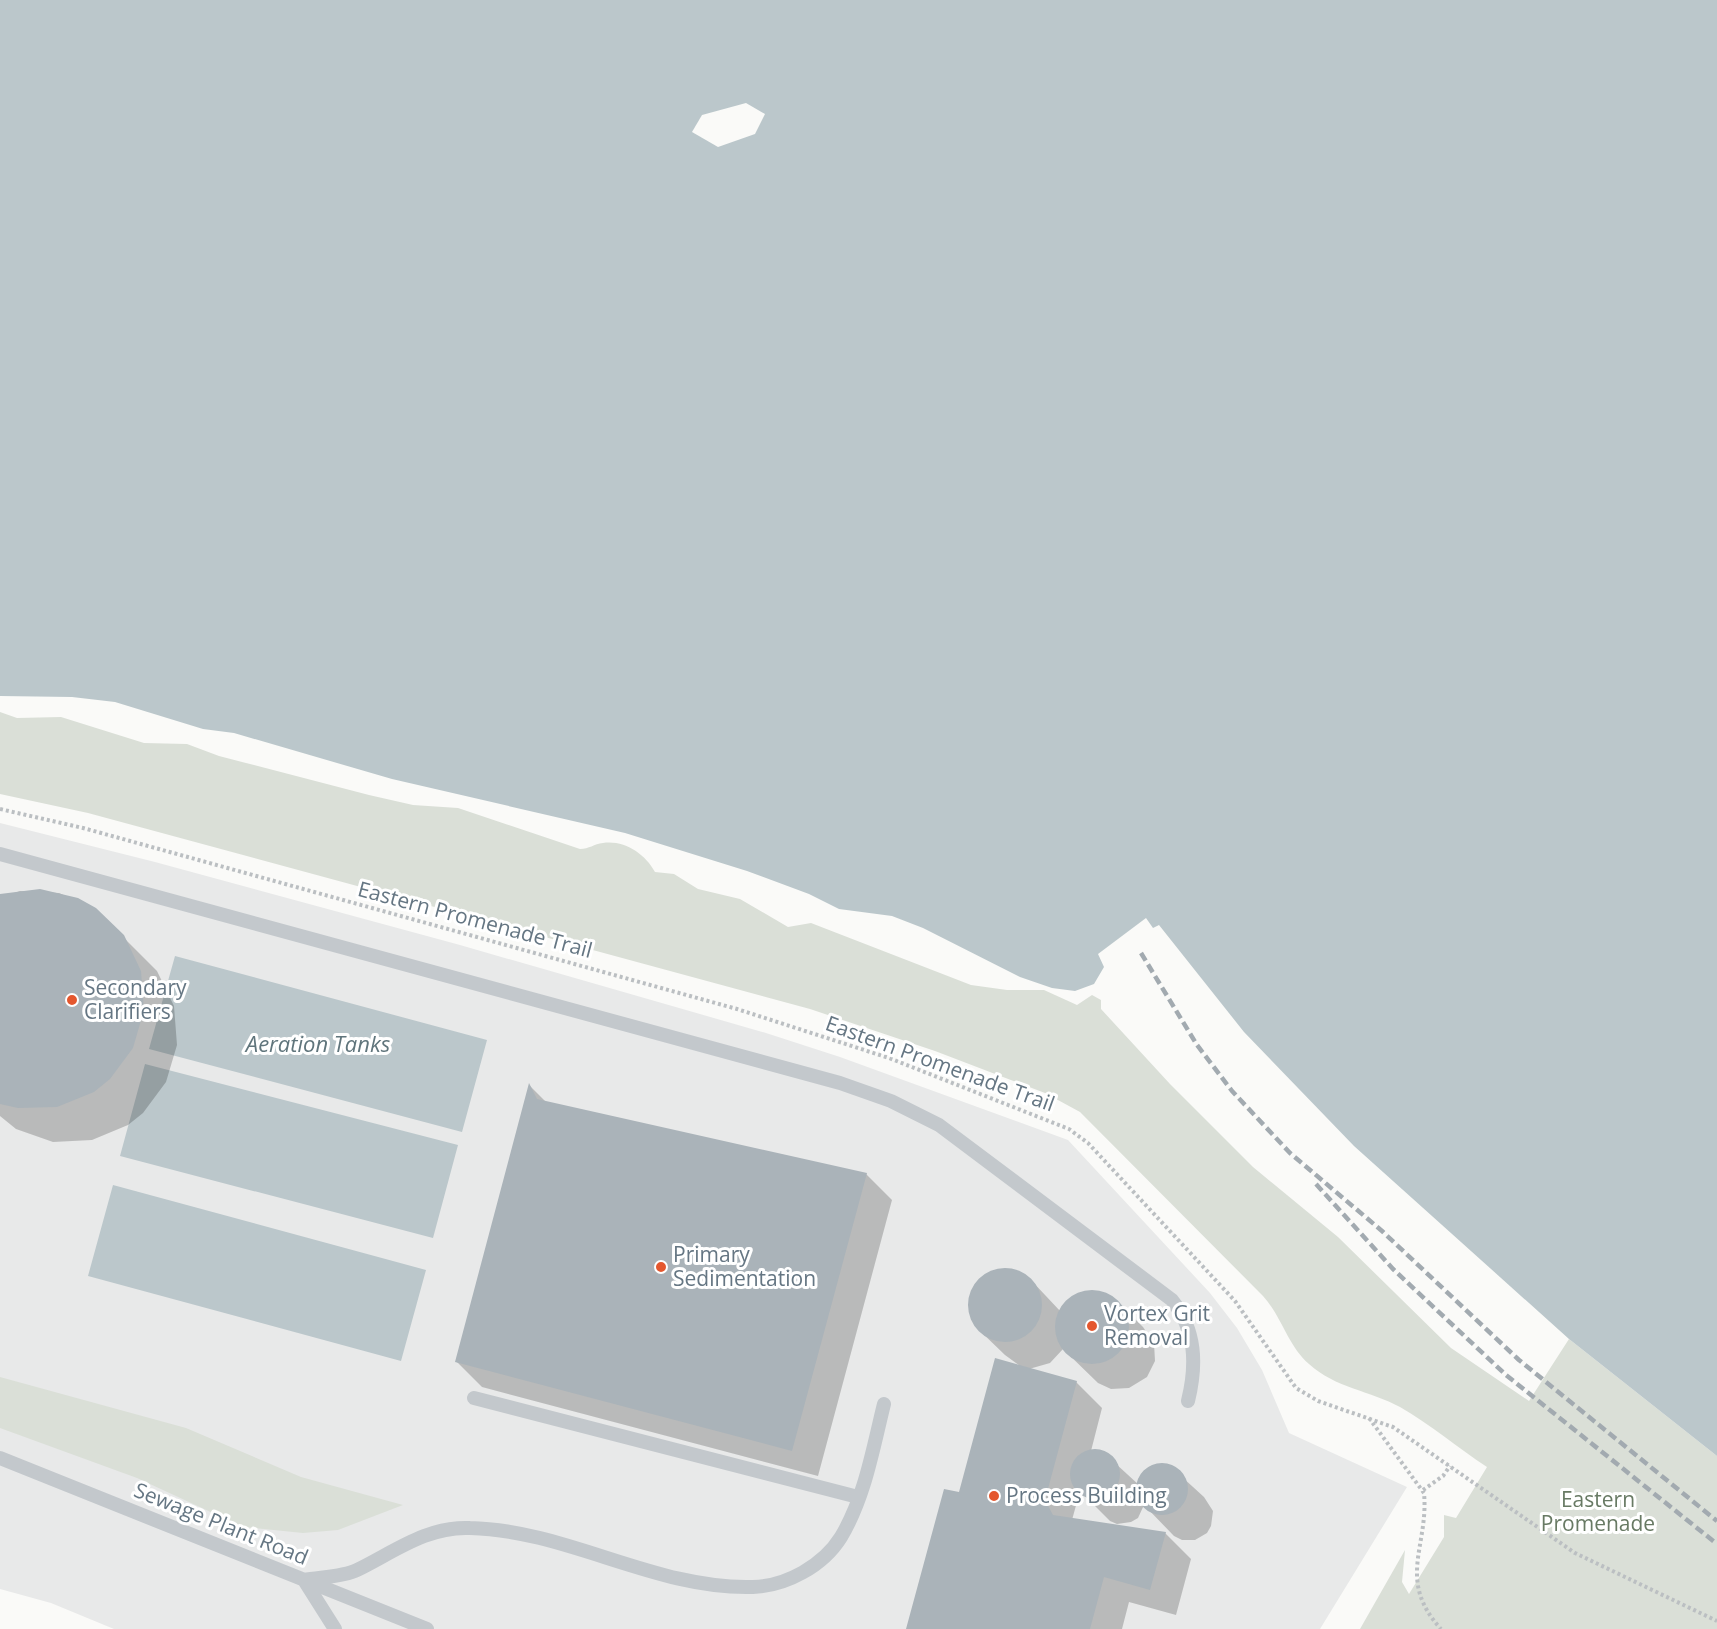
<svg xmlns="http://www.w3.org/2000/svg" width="1717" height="1629" font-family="'Open Sans',sans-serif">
  <rect width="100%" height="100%" fill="#fafaf8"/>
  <!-- built -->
  <path fill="#e8e9e9" d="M0 823 155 862 460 945 766 1033 840 1057 1068 1140 1210 1293 1237 1328 1262 1370 1289 1433 1407 1487 1320 1629H114L51 1603 0 1589Z"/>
  <!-- green -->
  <path fill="#dadfd7" d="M0 712 17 718 61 717 144 743 187 744 219 756 369 795 413 805 458 808 580 849C589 849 594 844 603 843 625 840 645 854 655 872L674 874 698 889 740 899 788 927 811 923 971 985 1007 990H1044L1077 1005 1092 995 1101 1000V1009L1170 1084 1253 1167 1338 1237 1451 1348 1529 1401 1569 1339 1717 1456V1629H1360L1405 1550 1402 1582 1409 1594 1444 1537V1515L1456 1518 1487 1467C1458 1448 1430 1424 1400 1407 1371 1391 1335 1388 1309 1364 1288 1346 1282 1317 1263 1296L1080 1112 1045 1093 935 1051 810 1009 88 813 0 794Z
    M0 1377 186 1428 301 1477 403 1505 338 1530 303 1533 243 1527 137 1478 0 1428Z"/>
  <!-- water -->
  <path fill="#bbc7cb" d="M0 0H1717V1456L1569 1339 1354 1146 1244 1032 1159 925 1153 928 1146 918 1098 954 1104 967 1094 984 1075 991 1052 988 1020 977 923 928 892 916 839 909 809 894 747 871 625 833 392 779 234 733 203 729 115 702 72 697 0 696Z
    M175 956 487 1040 462 1132 149 1049Z
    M145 1064 458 1145 433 1238 120 1156Z
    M113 1185 426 1270 401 1361 88 1276Z"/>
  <!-- pier -->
  <path fill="#fafaf8" d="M746 103 765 114 755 134 718 147 692 132 702 115Z"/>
  <!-- shadow -->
  <path fill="#0003" d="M20 891 59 893 95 909 157 971 174 1006 177 1045 166 1082 143 1113 128 1125 92 1140 53 1142 16 1129 0 1116V898Z
    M530 1086 547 1103 866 1174 892 1200 818 1476 482 1387 456 1361Z
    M1002 1269 1019 1272 1030 1279 1061 1312 1065 1304 1078 1294 1095 1291 1106 1294 1116 1300 1143 1327 1154 1343 1155 1361 1147 1377 1129 1388 1111 1389 1098 1383 1063 1349 1050 1363 1029 1369 1076 1382 1102 1408 1091 1451 1103 1452 1139 1485 1140 1477 1157 1465 1170 1466 1204 1497 1213 1511 1211 1526 1207 1533 1195 1540H1182L1174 1536 1144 1505 1138 1518 1131 1522 1117 1524 1110 1521 1080 1491 1072 1520 1165 1533 1191 1559 1176 1615 1129 1602 1122 1629H908L960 1494 1020 1366 1005 1355 978 1329 970 1315V1295L975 1286 987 1274Z"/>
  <!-- building -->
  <path fill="#aab3b9" d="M40 889 78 898 96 908 124 935 141 971 144 1010 133 1048 110 1079 94 1092 57 1107 18 1108 0 1104V894Z
    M529 1083 537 1099 867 1173 792 1451 455 1362Z
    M968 1305a37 37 0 1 1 74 0a37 37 0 1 1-74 0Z
    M1055 1327a37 37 0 1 1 74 0a37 37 0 1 1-74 0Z
    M995 1358 1077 1381 1045 1500 1053 1515 1166 1532 1150 1590 1104 1577 1090 1629H906L944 1489 959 1492Z
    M1070 1474a25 25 0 1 1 50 0a25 25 0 1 1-50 0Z
    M1136 1489a26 26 0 1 1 52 0a26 26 0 1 1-52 0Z"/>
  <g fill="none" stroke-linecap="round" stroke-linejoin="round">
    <!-- path -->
    <path stroke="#bbbfc2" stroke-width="4" stroke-dasharray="3 3" stroke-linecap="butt" d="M0 809 83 828 737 1009 889 1058 1069 1129 1088 1143 1235 1301 1296 1388 1318 1401 1393 1427 1575 1553 1717 1621
      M1369 1418 1424 1493C1429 1546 1396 1580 1441 1629
      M1423 1490 1443 1476 1450 1466"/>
    <!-- service -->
    <path stroke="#c3c8cc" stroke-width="14" d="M0 854 840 1083 891 1101 939 1125 1172 1300C1196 1330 1197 1364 1188 1401
      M474 1398 858 1497
      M0 1458 427 1629
      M335 1629 304 1580C320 1577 343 1577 357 1570 394 1552 427 1526 470 1528 567 1530 656 1590 753 1587 786 1586 823 1566 841 1537 865 1497 873 1448 884 1404"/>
    <!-- rail -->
    <path stroke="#a2aab0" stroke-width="4.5" stroke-dasharray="9 4.5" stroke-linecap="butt" d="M1141 953 1197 1045 1232 1091 1290 1153 1382 1231 1519 1360 1717 1521
      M1316 1184 1393 1269 1506 1375 1717 1544"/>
  </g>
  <!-- markers -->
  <g fill="#e4572e" stroke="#fff" stroke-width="2">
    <circle cx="72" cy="1000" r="6"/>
    <circle cx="661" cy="1267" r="6"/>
    <circle cx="1092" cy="1326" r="6"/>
    <circle cx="994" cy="1496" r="6"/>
  </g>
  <g text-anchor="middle" stroke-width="6" stroke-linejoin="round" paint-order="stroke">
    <!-- street labels -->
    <g font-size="21" fill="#657683" stroke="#fff">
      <text transform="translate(475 920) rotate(15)" y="7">Eastern Promenade Trail</text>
      <text transform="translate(940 1064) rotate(20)" y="7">Eastern Promenade Trail</text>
      <text transform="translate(221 1524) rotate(22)" y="7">Sewage Plant Road</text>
    </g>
    <!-- poi labels -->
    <g font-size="21" fill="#657683" stroke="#fff" text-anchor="start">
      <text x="84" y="995">Secondary<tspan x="84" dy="24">Clarifiers</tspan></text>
      <text x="673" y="1262">Primary<tspan x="673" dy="24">Sedimentation</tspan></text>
      <text x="1104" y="1321">Vortex Grit<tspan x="1104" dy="24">Removal</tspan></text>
      <text x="1006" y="1503">Process Building</text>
    </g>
    <!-- park labels -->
    <g font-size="21" fill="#687a64" stroke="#fff">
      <text x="1598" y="1507">Eastern<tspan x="1598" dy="24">Promenade</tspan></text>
    </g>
    <!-- water labels -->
    <g font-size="22" font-style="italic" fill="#60757c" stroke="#fff">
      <text x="318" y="1052">Aeration Tanks</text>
    </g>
  </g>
</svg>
